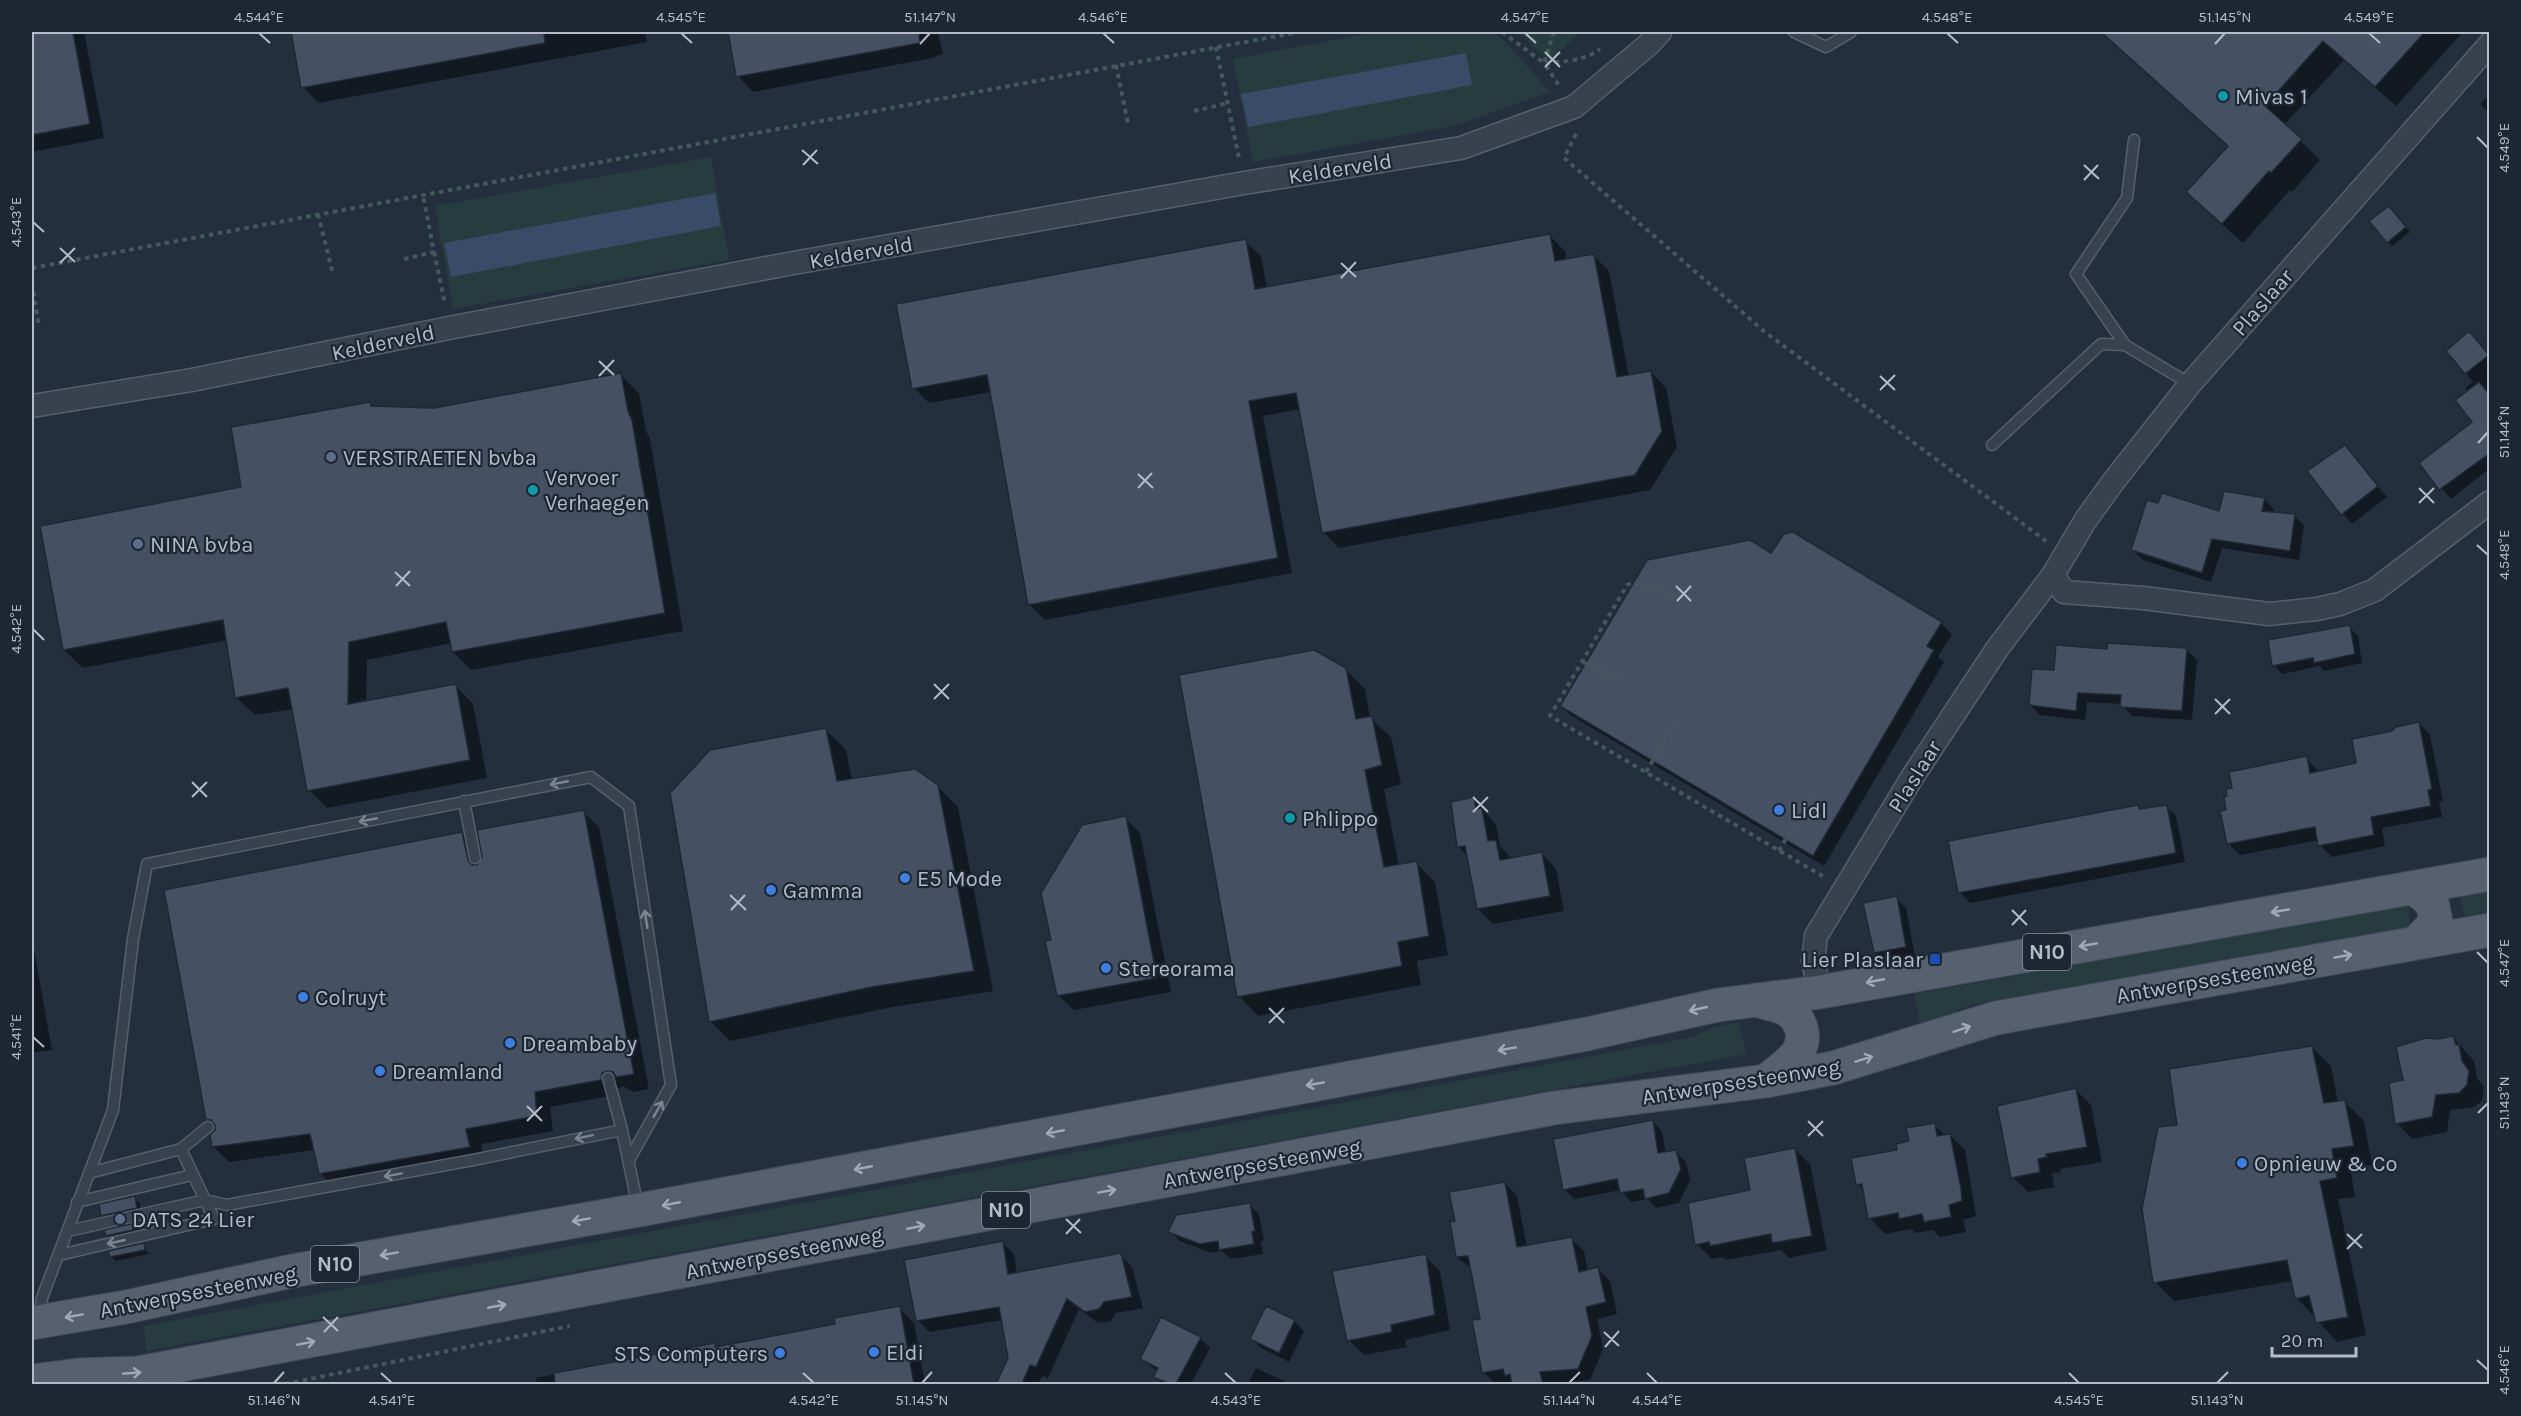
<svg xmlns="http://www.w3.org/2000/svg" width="2521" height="1416" font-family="Karla,sans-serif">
  <rect width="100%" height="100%" fill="#242f3e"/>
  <!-- green -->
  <path fill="#263c3f" d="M1375 32H1490L1504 40 1550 92 1454 126 1253 162 1233 59Z
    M1519 32H1580L1549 62Z
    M711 157 729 260 453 309 435 206Z
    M2489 888V914L2465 918 2459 894Z
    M2409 904 2410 928 1974 1004 1920 1025 1914 994Z
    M1739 1022 1747 1054 146 1351 144 1326 1693 1037 1710 1028Z"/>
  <!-- water -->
  <path fill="#394c67" d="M1466 53 1472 85 1248 127 1241 94Z
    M715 193 721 226 451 277 444 243Z"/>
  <!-- shadow -->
  <path fill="#0007" d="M32 32H84L104 138 32 152Z
    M292 32H645L647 42 318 103 303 87Z
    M730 32H938L943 54 932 58 753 92 738 76Z
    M2101 32H2463L2396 106 2344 60 2284 125 2320 160 2292 192 2290 190 2243 243 2208 212 2229 147Z
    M2490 94V114L2480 104Z
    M2393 212 2410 232 2392 246 2388 242Z
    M1550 236 1565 251 1567 261 1594 256 1609 271 1629 377 1651 372 1666 388 1677 447 1650 490 1339 548 1323 532 1301 409 1263 416 1292 573 1045 620 1030 605 991 392 929 403 914 388 1245 241 1261 256 1267 289Z
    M2478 343 2490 357V468L2451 499 2421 464 2474 422 2468 392 2465 388 2473 382 2448 351Z
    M621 375 639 393 646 431 650 439 683 631 471 670 453 652 452 643 367 660 366 702 455 685 473 704 487 778 327 808 309 790 294 709 255 715 236 697 228 640 83 668 64 650 243 488 370 404 374 408 434 409Z
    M2345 447 2387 497 2352 524 2309 472Z
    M2264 499 2274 509 2273 514 2294 516 2304 525 2299 560 2222 548 2211 582 2143 560 2133 550 2159 505 2220 513Z
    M1772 555 1941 623 1952 634 1938 657 1944 662 1824 866 1572 716 1561 706Z
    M2349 627 2358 636 2362 663 2324 671 2320 666 2282 674 2274 665Z
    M2187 650 2197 660 2192 720 2132 716 2122 704 2087 702 2085 720 2040 715 2030 705 2056 672 2109 651Z
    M1345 669 1365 689 1370 718 1391 737 1401 784 1384 789 1399 866 1416 863 1435 882 1448 955 1417 961 1421 985 1258 1016 1239 996Z
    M2419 723 2430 735 2443 801 2439 802 2442 817 2382 828 2385 846 2332 857 2320 845 2319 840 2240 855 2228 843V811L2306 758 2319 772 2358 764 2393 732Z
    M826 730 846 750 852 780 937 786 958 807 993 991 893 1007 730 1041 710 1021Z
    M1474 799 1496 825 1500 846 1512 859 1541 853 1556 869 1564 911 1493 924 1478 909 1468 857 1459 847Z
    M2166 806 2176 816 2185 862 1970 903 1960 892 2137 807 2141 810Z
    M583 812 599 827 649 1089 633 1092 623 1086 618 1089 616 1095 550 1107 553 1131 481 1144 485 1163 336 1189 320 1173 315 1150 229 1162 213 1146 216 1128 208 1119 462 834 478 850 480 863Z
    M1125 818 1140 833 1171 992 1074 1010 1058 995 1053 941Z
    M1896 898 1906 908 1915 957 1885 962 1875 952Z
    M32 938 52 1050 32 1053Z
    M2453 1037 2474 1061 2477 1078 2484 1087 2482 1101 2474 1107 2450 1110 2447 1132 2412 1139 2397 1123 2405 1081 2438 1041Z
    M2312 1047 2331 1066 2338 1102H2345L2364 1121 2372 1165 2350 1167 2355 1197 2338 1199 2366 1335 2337 1342 2297 1298 2293 1281 2174 1301 2155 1282 2178 1126Z
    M2076 1090 2091 1105 2102 1162 2060 1169 2061 1172 2052 1173 2054 1187 2028 1192 2013 1177Z
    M1652 1121 1662 1131 1666 1154 1676 1152 1686 1162 1690 1180 1679 1203 1656 1208 1648 1199 1631 1202 1621 1190 1574 1199 1564 1189Z
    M1934 1125 1946 1136 1950 1135 1965 1150 1976 1216 1963 1220 1966 1232 1940 1237 1933 1230 1916 1233 1911 1229 1885 1234 1870 1218 1865 1192 1858 1185Z
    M1795 1149 1810 1164 1827 1250 1789 1258 1781 1250 1726 1260 1723 1257 1712 1259 1697 1244Z
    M1505 1183 1517 1196 1527 1247 1571 1239 1584 1251 1588 1271 1598 1269 1610 1281 1617 1314 1597 1319 1603 1349 1590 1380 1552 1384H1513V1382L1496 1384 1484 1373 1482 1320 1472 1269 1457 1257V1222Z
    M134 1198 139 1202 141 1212 107 1220 103 1215Z
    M1249 1204 1259 1214 1264 1241H1261L1263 1254 1231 1259 1222 1251 1211 1253 1180 1241 1170 1232Z
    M139 1224 145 1233 112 1240 107 1236Z
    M1003 1243 1014 1254 1017 1274 1120 1255 1132 1267 1143 1308 1116 1313 1111 1321 1098 1323 1079 1309 1048 1378 1042 1376 1038 1384H998L1009 1359 1002 1320 929 1332 918 1320Z
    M143 1245 149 1254 116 1261 111 1256Z
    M1425 1256 1440 1271 1450 1330 1405 1340 1407 1347 1364 1355 1349 1340Z
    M899 1308 914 1323 925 1384H537L535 1378 714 1345 717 1348 836 1325Z
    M1161 1319 1200 1338 1210 1348 1191 1384H1163L1155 1376 1158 1372 1142 1359Z
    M1294 1321 1304 1331 1289 1362 1261 1348 1251 1338Z
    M1256 1368 1290 1384H1248Z"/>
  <!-- building -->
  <path fill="#455162" stroke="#1f2835" stroke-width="1.5" d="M32 32H73L90 124 32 135Z
    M291 32H544L545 43 301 88Z
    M728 32H919L920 43 736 77Z
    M2101 32H2425L2375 87 2323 41 2265 106 2302 139 2271 173 2269 171 2222 224 2186 192 2228 146Z
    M2389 206 2406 227 2387 243 2369 221Z
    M1550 234 1555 261 1594 254 1617 377 1651 371 1662 431 1635 475 1322 533 1296 393 1249 401 1278 558 1028 605 987 375 912 389 896 304 1246 239 1255 289Z
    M2469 331 2489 355 2465 374 2446 351Z
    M621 373 628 411 632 420 665 613 452 652 446 622 349 642 348 704 456 684 470 760 307 791 288 688 235 698 223 620 63 650 40 526 241 487 231 427 370 402 371 406 434 408Z
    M2479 382 2490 395V453L2439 490 2419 463 2472 422 2455 400Z
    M2345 445 2378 486 2341 515 2307 471Z
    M2224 491 2265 498 2262 511 2295 514 2290 551 2212 539 2202 573 2131 550 2147 500 2158 503 2162 493 2219 511Z
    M1793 532 1942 622 1927 646 1934 650 1813 856 1560 706 1647 560 1750 540 1771 553 1784 534Z
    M2350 625 2355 654 2314 663 2313 658 2272 666 2268 640Z
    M2108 643 2187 648 2182 711 2120 707 2121 695 2078 693 2076 711 2029 705 2032 669 2054 670 2056 645 2107 649Z
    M1314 650 1346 668 1356 719 1372 716 1382 765 1365 770 1384 867 1417 861 1429 936 1398 942 1402 966 1237 997 1179 675Z
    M2419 722 2432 789 2428 790 2431 806 2371 817 2374 835 2318 846 2315 827 2227 844 2220 811 2226 810 2224 797 2227 796 2226 789 2232 788 2229 772 2307 756 2310 773 2356 763 2352 739 2392 731 2396 727Z
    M826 728 837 781 915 769 938 785 974 971 872 987 709 1022 670 793 710 750Z
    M1474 797 1476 809 1482 808 1488 841 1496 840 1500 860 1542 852 1550 896 1477 909 1465 846 1457 847 1451 802Z
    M2138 805 2139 809 2167 805 2176 853 1958 893 1948 841Z
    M584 810 634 1074 616 1077 613 1072 607 1071 602 1073 601 1080 535 1092 537 1116 466 1129 470 1147 319 1174 310 1134 212 1147 210 1135 215 1130V1125L211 1120H206L164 890 462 832 468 860 472 865H477L482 857 477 830Z
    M1126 816 1157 978 1057 996 1045 941 1051 940 1041 893 1082 825Z
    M1897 896 1906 947 1874 953 1863 903Z
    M2453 1036 2456 1045 2459 1044 2462 1061 2469 1071 2467 1085 2459 1093 2436 1095 2432 1117 2395 1124 2389 1083 2403 1080 2396 1047 2425 1038 2438 1039Z
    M2312 1046 2324 1103 2345 1100 2354 1146 2332 1149 2337 1178 2320 1181 2348 1317 2316 1323 2309 1296 2295 1299 2287 1260 2153 1283 2142 1209 2158 1127 2177 1125 2169 1069Z
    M2076 1088 2087 1147 2046 1154 2047 1157 2038 1159 2040 1172 2011 1178 1997 1106Z
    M1653 1120 1658 1153 1676 1150 1681 1169 1669 1193 1645 1199 1643 1189 1620 1193 1617 1179 1563 1190 1553 1139Z
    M1935 1123 1937 1136 1950 1134 1961 1188 1962 1201 1949 1205 1951 1217 1924 1222 1922 1214 1899 1219 1898 1213 1868 1219 1862 1184 1856 1185 1851 1158 1897 1150 1896 1144 1909 1141 1906 1128Z
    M1795 1148 1812 1236 1772 1243 1771 1234 1710 1246 1709 1242 1695 1245 1688 1203 1750 1190 1744 1158Z
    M1505 1182 1517 1247 1572 1237 1579 1272 1598 1267 1606 1302 1586 1307 1592 1336 1578 1369 1540 1372 1543 1384H1512L1510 1374 1505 1376 1503 1369 1482 1373 1472 1320 1480 1319 1468 1256 1456 1257 1450 1222 1455 1221 1449 1192Z
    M135 1196 137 1208 101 1216 99 1204Z
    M1250 1203 1255 1231 1252 1232 1254 1244 1219 1250 1218 1241 1200 1244 1168 1232 1176 1215Z
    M140 1222 141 1228 106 1236 104 1230Z
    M1003 1241 1008 1274 1121 1253 1132 1297 1104 1302 1099 1309 1085 1312 1067 1299 1036 1367 1030 1365 1022 1384H996L1008 1358 999 1307 916 1321 904 1260Z
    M144 1243 145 1250 110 1257 108 1251Z
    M1426 1254 1435 1315 1391 1325 1392 1332 1347 1341 1332 1271Z
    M900 1306 914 1384H555L554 1373 715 1343V1347L794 1332 835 1324 834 1318Z
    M1266 1306 1295 1320 1279 1353 1250 1339Z
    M1161 1317 1201 1337 1176 1384H1170L1153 1377 1158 1368 1140 1359Z"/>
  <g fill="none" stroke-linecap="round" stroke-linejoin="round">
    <defs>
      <path id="lane" d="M1794 32 1826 47 1851 32
        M2125 345 2076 274 2127 198 2134 140
        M1992 445 2101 344 2125 345 2190 384
        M464 801 475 858
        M608 1078 622 1130
        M89 1173 181 1149 208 1127
        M77 1202 192 1175
        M68 1231 205 1200 227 1205 473 1160 622 1130 638 1207
        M59 1255 214 1219 181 1149
        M40 1318 42 1298 113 1110 133 939 147 864 591 777 629 806 671 1085 629 1160"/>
      <path id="street" d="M32 406 192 380 449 328 788 264 1244 183 1461 148 1574 107 1649 44 1660 32
        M2053 575 2064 592 2143 598 2269 614 2317 609 2340 604 2375 590 2490 502
        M1820 992 1813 961 1816 936 1913 776 1997 649 2053 575 2085 521 2113 482 2190 384 2490 44"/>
      <path id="primary" d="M2413 888 2432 902 2436 922 2416 943
        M1756 1000C1765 1003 1775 1005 1784 1008 1802 1017 1809 1040 1795 1056 1787 1065 1776 1073 1766 1081
        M32 1323 126 1307 292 1271 639 1210 1587 1034 1718 1005 1820 992 2490 874
        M32 1381 78 1375 138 1373 1554 1108 1766 1081 1833 1068 1996 1018 2490 930"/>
    </defs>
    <!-- lane casing -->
    <use href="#lane" stroke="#565f6c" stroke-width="13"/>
    <!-- street casing -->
    <use href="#street" stroke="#565f6c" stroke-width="25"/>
    <!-- primary casing -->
    <use href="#primary" stroke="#414a57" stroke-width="35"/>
    <!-- path -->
    <path stroke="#44595c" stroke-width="4" stroke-dasharray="4.5 4.5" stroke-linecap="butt" d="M1502 32 1544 63C1561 62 1585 61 1600 49
      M1554 32 1544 63 1560 87
      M1216 47 1239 158
      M1116 65 1128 124
      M1194 111 1228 103
      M1576 134 1564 158 1765 332 2046 541
      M318 214 333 274
      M434 252 445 304
      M404 259 434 252 423 195
      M32 268 1299 32
      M32 283 39 327
      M1674 595 1632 583 1627 585 1550 716 1824 877
      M1583 662 1622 682
      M1646 772 1679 716
      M1779 851 1811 793
      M285 1384 570 1326"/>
    <!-- lane -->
    <use href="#lane" stroke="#38414e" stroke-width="10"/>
    <!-- street -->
    <use href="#street" stroke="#38414e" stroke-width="22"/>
    <!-- primary -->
    <use href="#primary" stroke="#56606e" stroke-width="33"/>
  </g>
  <!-- one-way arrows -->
  <defs><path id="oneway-shaft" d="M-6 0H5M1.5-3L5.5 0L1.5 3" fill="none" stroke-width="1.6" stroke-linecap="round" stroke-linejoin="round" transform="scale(1.5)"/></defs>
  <g stroke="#7c8592">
    <use href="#oneway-shaft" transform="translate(559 783) rotate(169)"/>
    <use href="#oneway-shaft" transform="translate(368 820) rotate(169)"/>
    <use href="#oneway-shaft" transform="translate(646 919) rotate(-99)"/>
    <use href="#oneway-shaft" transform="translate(658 1109) rotate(-60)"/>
    <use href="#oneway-shaft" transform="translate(584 1137) rotate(168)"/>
    <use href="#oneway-shaft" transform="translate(393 1175) rotate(170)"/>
    <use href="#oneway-shaft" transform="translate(116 1242) rotate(167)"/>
  </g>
  <g stroke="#a1aab7">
    <use href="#oneway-shaft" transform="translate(2280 911) rotate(170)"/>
    <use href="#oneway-shaft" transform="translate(2088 945) rotate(170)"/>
    <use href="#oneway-shaft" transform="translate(2343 956) rotate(-10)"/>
    <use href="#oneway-shaft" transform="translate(1875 981) rotate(169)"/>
    <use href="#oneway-shaft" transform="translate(1698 1009) rotate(167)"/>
    <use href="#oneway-shaft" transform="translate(1962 1029) rotate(-19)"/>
    <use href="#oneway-shaft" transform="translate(1507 1049) rotate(170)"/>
    <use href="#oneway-shaft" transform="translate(1864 1059) rotate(-17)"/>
    <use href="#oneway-shaft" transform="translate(1315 1084) rotate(170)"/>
    <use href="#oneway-shaft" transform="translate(1055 1132) rotate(169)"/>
    <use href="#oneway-shaft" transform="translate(863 1168) rotate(169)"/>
    <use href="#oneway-shaft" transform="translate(1107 1191) rotate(-10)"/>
    <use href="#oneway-shaft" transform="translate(671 1204) rotate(169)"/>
    <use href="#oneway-shaft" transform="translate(581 1220) rotate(170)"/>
    <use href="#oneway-shaft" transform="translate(916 1227) rotate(-11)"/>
    <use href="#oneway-shaft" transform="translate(389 1254) rotate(170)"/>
    <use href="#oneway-shaft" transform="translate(497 1306) rotate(-11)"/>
    <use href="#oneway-shaft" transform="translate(74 1316) rotate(170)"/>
    <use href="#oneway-shaft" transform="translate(306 1343) rotate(-11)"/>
    <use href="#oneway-shaft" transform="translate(132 1373) rotate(-4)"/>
  </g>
  <!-- ticks -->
  <path fill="none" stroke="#b4bcc9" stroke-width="2" d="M259 33 270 43M681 33 692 43M1103 33 1114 43M1525 33 1536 43M1947 33 1958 43M2369 33 2380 43M920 44 930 33M2215 44 2225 33M1545 52 1560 67M1545 67 1560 52M2477 137 2488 148M802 150 818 164M803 165 817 150M2084 165 2099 179M2084 180 2098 165M33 222 44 232M60 248 75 262M60 263 75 248M1341 263 1356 277M1341 278 1356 262M599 361 614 375M599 376 614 360M1880 376 1895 390M1880 390 1895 375M2478 443 2488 432M1138 474 1153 488M1138 488 1152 473M2419 488 2434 503M2419 503 2434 488M2477 545 2488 555M395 572 410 586M396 586 410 571M1676 586 1691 601M1677 601 1691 586M33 629 44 640M934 684 949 699M934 699 949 684M2215 699 2230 714M2215 714 2230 699M192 782 207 797M192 797 207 782M1473 797 1488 812M1473 812 1488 797M730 895 746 910M731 910 745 895M2012 910 2027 925M2012 925 2026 910M2477 952 2488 963M1269 1008 1284 1023M1269 1023 1284 1008M33 1037 44 1047M527 1106 542 1121M2478 1113 2488 1103M527 1121 542 1106M1808 1121 1823 1136M1808 1136 1823 1121M1066 1219 1081 1233M1066 1234 1080 1219M2347 1234 2362 1248M2347 1249 2362 1234M323 1317 338 1331M324 1332 338 1317M1604 1332 1619 1346M1605 1347 1619 1331M2477 1360 2488 1370M381 1373 392 1383M803 1373 814 1383M1225 1373 1236 1383M1647 1373 1657 1383M2069 1373 2079 1383M274 1383 284 1372M922 1383 932 1372M1569 1383 1580 1372M2217 1383 2228 1372"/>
  <!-- markers -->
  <g fill="#0f9aa8" stroke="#1d2633" stroke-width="2">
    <circle cx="2223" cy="96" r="6"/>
    <circle cx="533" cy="490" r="6"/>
    <circle cx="1290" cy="818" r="6"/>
  </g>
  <g fill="#5c6f8a" stroke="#1d2633" stroke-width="2">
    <circle cx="331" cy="457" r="6"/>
    <circle cx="138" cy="544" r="6"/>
    <circle cx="120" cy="1219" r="6"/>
  </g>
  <g fill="#3f7fe0" stroke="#1d2633" stroke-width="2">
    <circle cx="1779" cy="810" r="6"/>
    <circle cx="905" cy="878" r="6"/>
    <circle cx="771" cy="890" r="6"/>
    <circle cx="1106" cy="968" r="6"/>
    <circle cx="303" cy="997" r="6"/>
    <circle cx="510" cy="1043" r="6"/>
    <circle cx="380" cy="1071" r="6"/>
    <circle cx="2242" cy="1163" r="6"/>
    <circle cx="874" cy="1352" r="6"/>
    <circle cx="780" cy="1353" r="6"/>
  </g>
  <rect fill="#1a4fb4" stroke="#1d2633" stroke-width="2" x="1929" y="953" width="12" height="12" rx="3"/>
  <g text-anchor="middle" stroke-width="4.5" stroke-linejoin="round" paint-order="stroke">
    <!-- shield labels -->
    <g fill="#1d2633" stroke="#878f9c" stroke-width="1.5">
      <rect x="2023" y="934" width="48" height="36" rx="4.5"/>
      <rect x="982" y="1192" width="48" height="36" rx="4.5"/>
      <rect x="311" y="1246" width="48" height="36" rx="4.5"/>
    </g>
    <g font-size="21" font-weight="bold" fill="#b4bcc9">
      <text x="2047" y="959">N10</text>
      <text x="1006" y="1217">N10</text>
      <text x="335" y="1271">N10</text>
    </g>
    <!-- poi labels -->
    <g font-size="22" fill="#b4bcc9" stroke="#1d2633" text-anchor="start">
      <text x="2235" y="104">Mivas 1</text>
      <text x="343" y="465">VERSTRAETEN bvba</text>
      <text x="545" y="485">Vervoer<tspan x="545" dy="25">Verhaegen</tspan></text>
      <text x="150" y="552">NINA bvba</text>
      <text x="1791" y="818">Lidl</text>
      <text x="1302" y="826">Phlippo</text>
      <text x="917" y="886">E5 Mode</text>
      <text x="783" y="898">Gamma</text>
      <text x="1923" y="967" text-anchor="end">Lier Plaslaar</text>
      <text x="1118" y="976">Stereorama</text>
      <text x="315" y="1005">Colruyt</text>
      <text x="522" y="1051">Dreambaby</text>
      <text x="392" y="1079">Dreamland</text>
      <text x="2254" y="1171">Opnieuw &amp; Co</text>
      <text x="132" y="1227">DATS 24 Lier</text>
      <text x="886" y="1360">Eldi</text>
      <text x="768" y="1361" text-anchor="end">STS Computers</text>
    </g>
    <!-- street labels -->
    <g font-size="22" fill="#b4bcc9" stroke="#1d2633">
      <text transform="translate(1340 168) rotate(-9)" y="8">Kelderveld</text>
      <text transform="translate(861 252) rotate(-10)" y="8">Kelderveld</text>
      <text transform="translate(2262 302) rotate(-49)" y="8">Plaslaar</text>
      <text transform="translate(383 342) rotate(-12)" y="8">Kelderveld</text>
      <text transform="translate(1914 776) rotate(-58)" y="8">Plaslaar</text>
      <text transform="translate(2215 978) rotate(-10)" y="8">Antwerpsesteenweg</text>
      <text transform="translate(1741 1081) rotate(-9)" y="8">Antwerpsesteenweg</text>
      <text transform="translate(1262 1163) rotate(-10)" y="8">Antwerpsesteenweg</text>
      <text transform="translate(784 1252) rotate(-11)" y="8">Antwerpsesteenweg</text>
      <text transform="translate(198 1291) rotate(-11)" y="8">Antwerpsesteenweg</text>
    </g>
  </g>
  <!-- border -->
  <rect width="2521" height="1416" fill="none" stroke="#1d2633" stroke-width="66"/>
  <!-- scale -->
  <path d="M2272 1347v9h84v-9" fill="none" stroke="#b4bcc9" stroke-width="3"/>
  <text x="2281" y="1347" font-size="18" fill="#b4bcc9" stroke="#1d2633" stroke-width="4.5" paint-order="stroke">20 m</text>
  <rect x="33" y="33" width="2455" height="1350" fill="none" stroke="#b4bcc9" stroke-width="2"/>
  <g font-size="15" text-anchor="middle" fill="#b4bcc9">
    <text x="259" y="22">4.544°E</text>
    <text x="681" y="22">4.545°E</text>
    <text x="930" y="22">51.147°N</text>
    <text x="1103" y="22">4.546°E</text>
    <text x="1525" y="22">4.547°E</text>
    <text x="1947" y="22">4.548°E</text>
    <text x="2225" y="22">51.145°N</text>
    <text x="2369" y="22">4.549°E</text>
    <text transform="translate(2504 148) rotate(-90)" y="5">4.549°E</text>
    <text transform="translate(16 222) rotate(-90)" y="5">4.543°E</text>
    <text transform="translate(2504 432) rotate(-90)" y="5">51.144°N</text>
    <text transform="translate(2504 555) rotate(-90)" y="5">4.548°E</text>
    <text transform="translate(16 629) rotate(-90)" y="5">4.542°E</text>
    <text transform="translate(2504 963) rotate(-90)" y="5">4.547°E</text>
    <text transform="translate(16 1037) rotate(-90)" y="5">4.541°E</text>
    <text transform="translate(2504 1103) rotate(-90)" y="5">51.143°N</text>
    <text transform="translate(2504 1370) rotate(-90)" y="5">4.546°E</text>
    <text x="274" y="1405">51.146°N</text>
    <text x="392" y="1405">4.541°E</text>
    <text x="814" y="1405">4.542°E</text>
    <text x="922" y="1405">51.145°N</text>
    <text x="1236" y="1405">4.543°E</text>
    <text x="1569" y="1405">51.144°N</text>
    <text x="1657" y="1405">4.544°E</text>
    <text x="2079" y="1405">4.545°E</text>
    <text x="2217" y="1405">51.143°N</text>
  </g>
</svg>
